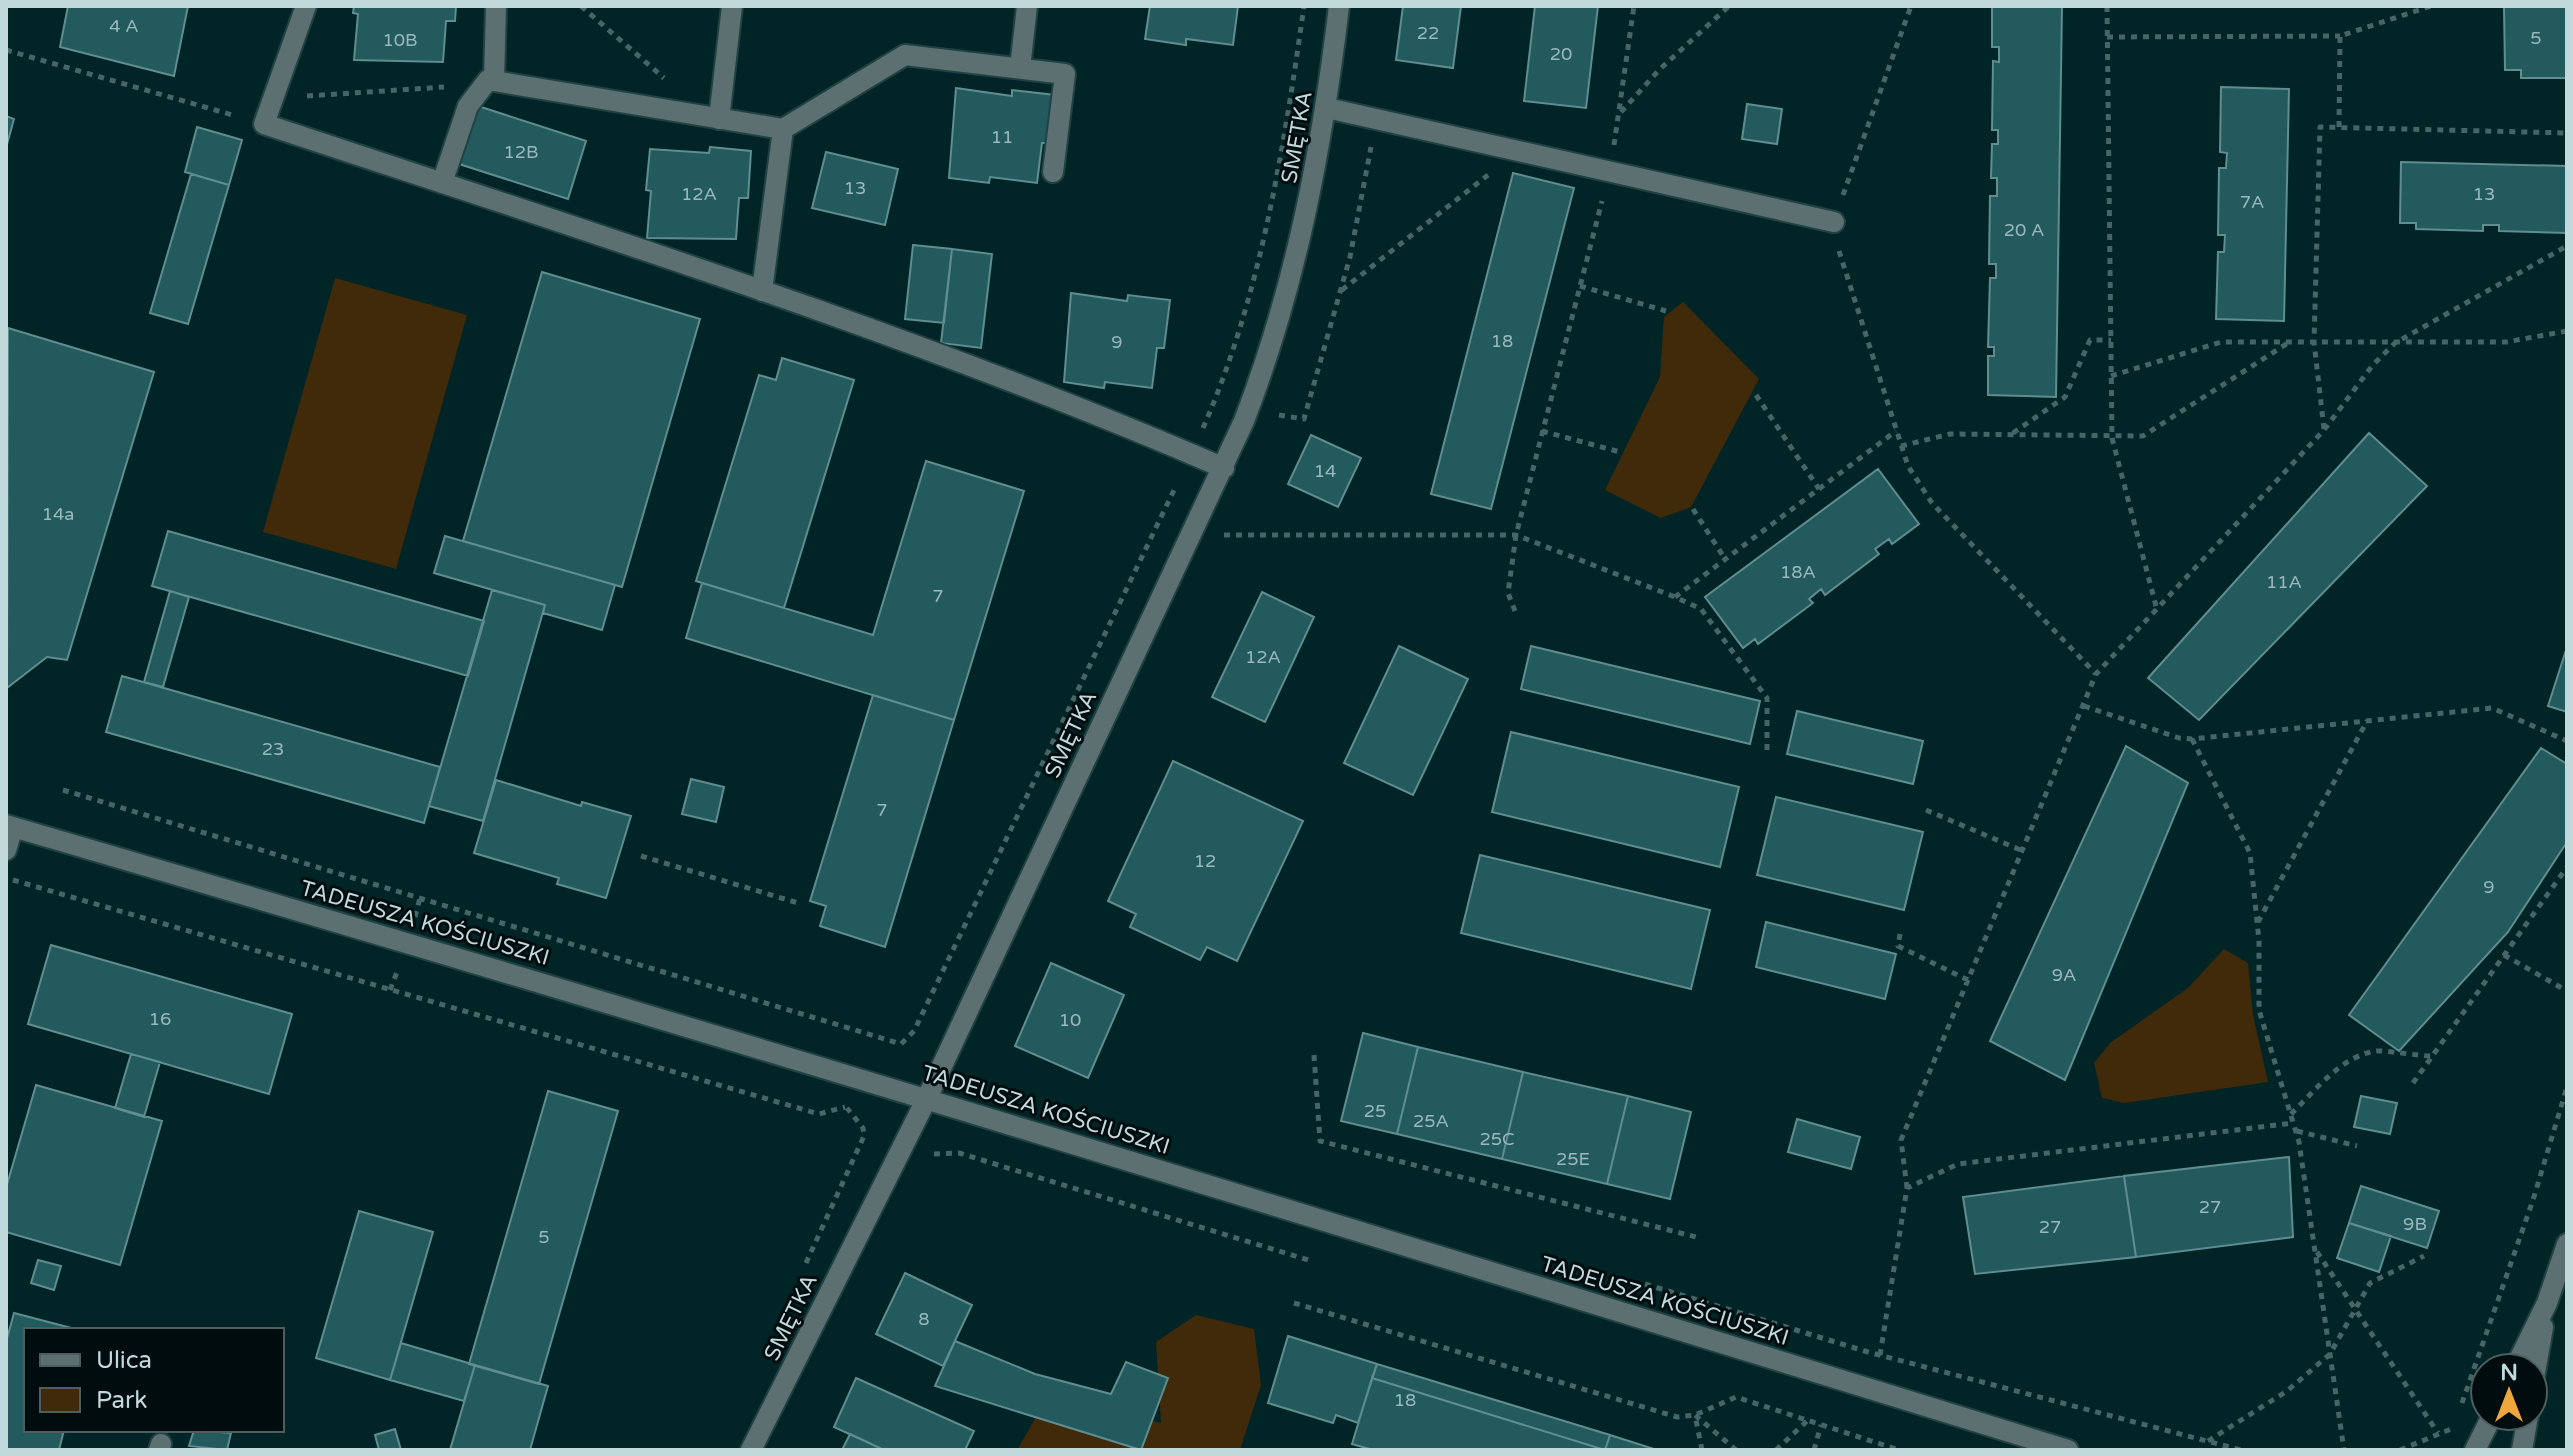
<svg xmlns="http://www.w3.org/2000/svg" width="2573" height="1456" font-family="'Varela Round',sans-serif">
  <rect width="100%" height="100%" fill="#012527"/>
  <!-- green -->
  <path fill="#402a0a" d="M335 278 467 315 396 569 263 532Z
    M1683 302 1759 379 1691 507 1661 518 1605 490 1660 377 1664 317Z
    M2224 949 2248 963 2253 1015 2268 1082 2124 1103 2102 1098 2094 1063 2110 1043 2188 988Z
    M1196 1315 1254 1329 1261 1385 1240 1450H1017L1043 1405 1109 1411 1161 1423 1156 1342Z"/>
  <!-- building -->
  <path fill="#235a5e" stroke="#5f8d90" stroke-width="2" d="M68 6H188L174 76 60 47Z
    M354 6H456L455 21H446L443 62 354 60 358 14 353 13Z
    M1150 6H1238L1233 45 1186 39V45L1145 39Z
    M1403 6H1461L1453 68 1396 60Z
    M1535 6H1598L1586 108 1524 101Z
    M1992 6H2062L2056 397 1988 395V356H1994V347H1988L1990 278H1996V264H1989L1990 196H1997V178H1991L1992 144H1998V130H1992L1993 61 1999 62V47H1992Z
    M2504 7H2567V78H2521V70H2505Z
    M2221 87 2289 89 2284 321 2216 319 2218 252H2224L2225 235H2218L2219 168H2226L2227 153 2220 152Z
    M956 88 1012 96V90L1055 95 1049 143H1042L1037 183 990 177 989 183 949 178Z
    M1747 104 1782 109 1777 144 1742 139Z
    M475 105 586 141 568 199 456 163Z
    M6 116 14 119 6 148Z
    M197 127 242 140 229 185 185 172Z
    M710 147 751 151 748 198H739L736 239 647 238 651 191 646 190 650 149 709 153Z
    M826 152 898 169 885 225 812 208Z
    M2401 162 2567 166V233L2499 231V225H2483V231L2416 229V223H2400Z
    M1513 173 1574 188 1491 509 1431 494Z
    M191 174 229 185 188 324 150 313Z
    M913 245 952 249 944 323 905 319Z
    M952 249 992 254 981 348 941 343Z
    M542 272 700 319 622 587 463 541Z
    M1071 293 1127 301 1128 295 1170 300 1164 348H1157L1152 388 1105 382 1104 388 1064 382Z
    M8 328 154 372 67 660 47 657 7 688Z
    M782 358 854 380 784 608 696 581 759 375 776 380Z
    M2369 433 2427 486 2199 720 2148 678Z
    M1311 435 1361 458 1338 507 1288 484Z
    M926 461 1024 491 954 720 686 638 702 583 873 635Z
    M1878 469 1919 524 1892 544 1889 539 1875 549 1879 554 1825 595 1821 589 1809 599 1813 603 1758 644 1755 639 1743 648 1705 597Z
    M168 531 484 621 468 676 152 586Z
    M445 536 615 585 602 630 543 613 545 605 434 573Z
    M492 590 545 605 483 821 429 806Z
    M170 591 189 597 163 687 144 682Z
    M1262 592 1314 617 1265 722 1212 697Z
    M1399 646 1468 679 1413 795 1344 763Z
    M1531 646 1760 701 1750 744 1521 689Z
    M2567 647V712L2548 706Z
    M122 676 440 767 424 823 106 732Z
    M873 695 954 720 885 947 820 926 826 906 810 901Z
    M1797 711 1923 741 1913 784 1787 754Z
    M1511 732 1739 787 1720 867 1492 812Z
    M2126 746 2188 783 2065 1080 1990 1041Z
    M2541 748 2567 764V842L2508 932 2399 1051 2349 1015Z
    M1173 761 1303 821 1237 961 1207 947 1200 960 1130 927 1136 914 1108 901Z
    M691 779 724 787 716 822 682 814Z
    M496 780 581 806 582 802 631 816 606 898 557 884 559 878 474 853Z
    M1776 797 1923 832 1904 910 1757 875Z
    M1480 855 1710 910 1691 989 1461 933Z
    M1766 922 1896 954 1885 999 1756 967Z
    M51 945 292 1014 269 1094 28 1024Z
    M1051 963 1124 995 1088 1078 1015 1046Z
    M1363 1033 1418 1047 1397 1134 1341 1121Z
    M1418 1047 1523 1072 1502 1159 1397 1134Z
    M131 1054 160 1062 144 1117 115 1108Z
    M1523 1072 1628 1096 1607 1184 1502 1159Z
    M36 1085 162 1121 120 1265 6 1232V1188Z
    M548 1091 618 1111 539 1384 469 1364Z
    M1628 1096 1691 1112 1670 1199 1607 1184Z
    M2361 1096 2397 1103 2390 1134 2354 1127Z
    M1797 1119 1860 1137 1851 1169 1788 1152Z
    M2289 1157 2293 1237 2136 1257 2124 1176Z
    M2124 1176 2136 1257 1975 1274 1963 1197Z
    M2361 1186 2439 1211 2427 1248 2349 1223Z
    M359 1211 433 1232 390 1380 316 1358Z
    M2349 1223 2391 1236 2379 1272 2337 1258Z
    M38 1260 61 1266 54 1290 31 1283Z
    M905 1273 972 1305 943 1366 876 1334Z
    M14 1313 79 1330H26V1430H64L59 1450H6V1342Z
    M1288 1336 1377 1364 1358 1423 1336 1415 1333 1423 1268 1403Z
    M955 1341 1035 1374 1111 1394 1126 1362 1168 1378 1141 1450 935 1386Z
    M401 1343 475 1365 464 1401 390 1380Z
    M1377 1364 1610 1435 1605 1450 1372 1378Z
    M475 1365 548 1386 530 1450H450Z
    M856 1378 974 1431 965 1450H884L834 1427Z
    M1372 1378 1605 1450H1373L1352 1444Z
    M395 1429 401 1450H379L375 1435Z
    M194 1430 231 1433 227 1450 189 1446Z
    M850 1434 884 1450H842Z
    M1610 1435 1657 1450H1605Z"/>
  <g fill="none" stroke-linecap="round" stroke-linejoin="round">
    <defs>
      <path id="minor" d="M306 6 264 124C586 231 912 333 1224 468
        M1020 68 1027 6
        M494 80 496 6
        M1327 108 1834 222
        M719 119 732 6
        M442 183 468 106 488 80 783 129
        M762 291 783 129 905 55 1065 74 1053 172
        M6 825C695 1026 1382 1238 2068 1450
        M6 850 13 827
        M2515 1368 2547 1303 2567 1244
        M2533 1384 2543 1327
        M159 1450 161 1444
        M751 1450 927 1098 1244 421C1296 286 1322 149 1339 6
        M2475 1450 2492 1416
        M2522 1450 2528 1416"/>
    </defs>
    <!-- minor casing -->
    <use href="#minor" stroke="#204244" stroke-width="24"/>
    <!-- path -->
    <path stroke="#466567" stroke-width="5" stroke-dasharray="6 6" stroke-linecap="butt" d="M581 6 664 78
      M2107 6 2112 438 2156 606
      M2107 37 2340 36
      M6 50 236 116
      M307 96 444 87
      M1621 112 1659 70 1729 6
      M2339 127 2340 36 2431 6
      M1614 145 1634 6
      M1843 195 1911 6
      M1839 251 1908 466 1932 503 2096 674
      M1580 286 1666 311
      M1342 290 1488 175
      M2111 376 2221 342H2506L2567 331
      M1756 395 1819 489
      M1279 415 1304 419 1350 257 1371 147
      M1203 428C1261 296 1284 147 1304 6
      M2324 429 2314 342 2320 127 2567 133
      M1542 431 1620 452
      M2013 433 2065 397 2090 340H2111
      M1901 446 1950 434 2143 436 2288 343
      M1693 509 1725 559
      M1224 535H1516L1675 597 1701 609 1767 698V750
      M1675 597 1896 431
      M1515 611 1508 593 1516 535 1602 201
      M2084 706 2179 738 2192 739 2492 708 2567 741
      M2192 739 2250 853 2259 941V1010L2299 1142 2344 1450
      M63 790 901 1044 914 1031 1175 488
      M1926 810 2023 851
      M641 856 798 903
      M13 880 819 1114 845 1107
      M415 917 420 898
      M2258 922 2367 721
      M1900 934 1898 946 1968 980
      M2504 955 2567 991
      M390 990 397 972
      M1314 1055 1320 1141 1696 1237
      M2413 1083 2567 867
      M2291 1114C2315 1091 2341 1056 2376 1051 2386 1050 2417 1056 2432 1056
      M2297 1131 2357 1146
      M934 1154 959 1153 1308 1260
      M1907 1188 1901 1140 2096 674 2324 430 2372 366 2395 343 2567 246
      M2317 1252 2438 1433
      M806 1263 864 1136 863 1128 847 1108
      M1645 1284 1868 1352 2241 1450
      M1294 1303 1677 1417 1695 1415 1736 1397 1899 1450
      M1880 1355 1907 1188 1958 1164 2293 1123
      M2462 1403 2533 1200 2567 1087
      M2208 1441 2287 1391 2330 1354 2370 1283 2424 1256
      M1702 1450 1695 1415 1736 1450
      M1776 1450 1807 1421
      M1814 1450 1821 1425
      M2400 1450 2451 1429"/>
    <!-- minor -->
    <use href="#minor" stroke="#5d7071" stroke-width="20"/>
  </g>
  <g text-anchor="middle" stroke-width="6" stroke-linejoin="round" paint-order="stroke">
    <!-- number labels -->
    <g font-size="18" fill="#9ab9bc">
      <text x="124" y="32">4 A</text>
      <text x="1428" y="39">22</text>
      <text x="2536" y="44">5</text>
      <text x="400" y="46">10B</text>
      <text x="1561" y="60">20</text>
      <text x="1002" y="143">11</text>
      <text x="521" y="158">12B</text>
      <text x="855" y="194">13</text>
      <text x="699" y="200">12A</text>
      <text x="2484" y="200">13</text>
      <text x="2252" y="208">7A</text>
      <text x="2024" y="236">20 A</text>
      <text x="1502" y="347">18</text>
      <text x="1117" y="348">9</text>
      <text x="1325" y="477">14</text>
      <text x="58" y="520">14a</text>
      <text x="1798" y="578">18A</text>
      <text x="2284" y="588">11A</text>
      <text x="938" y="602">7</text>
      <text x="1263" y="663">12A</text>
      <text x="273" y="755">23</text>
      <text x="882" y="816">7</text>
      <text x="1205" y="867">12</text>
      <text x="2489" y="893">9</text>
      <text x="2064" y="981">9A</text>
      <text x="160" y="1025">16</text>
      <text x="1070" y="1026">10</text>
      <text x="1375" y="1117">25</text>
      <text x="1431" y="1127">25A</text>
      <text x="1497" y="1145">25C</text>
      <text x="1573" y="1165">25E</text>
      <text x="2210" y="1213">27</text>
      <text x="2415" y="1230">9B</text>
      <text x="2050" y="1233">27</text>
      <text x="544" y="1243">5</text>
      <text x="924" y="1325">8</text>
      <text x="1405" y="1406">18</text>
    </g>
    <!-- street labels -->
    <g font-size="22" fill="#c2d9db" stroke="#000c0e">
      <text transform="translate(1296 137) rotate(-80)" y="8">SMĘTKA</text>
      <text transform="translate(1070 734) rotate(-65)" y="8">SMĘTKA</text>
      <text transform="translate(425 922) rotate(16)" y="8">TADEUSZA KOŚCIUSZKI</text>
      <text transform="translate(1046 1109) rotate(17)" y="8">TADEUSZA KOŚCIUSZKI</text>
      <text transform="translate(1665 1300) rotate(17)" y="8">TADEUSZA KOŚCIUSZKI</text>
      <text transform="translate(790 1317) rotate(-64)" y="8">SMĘTKA</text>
    </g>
  </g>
  <!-- border -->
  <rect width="2573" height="1456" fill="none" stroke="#c2d9db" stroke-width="16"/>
  <!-- legend -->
  <rect x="24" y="1328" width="260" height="104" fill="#000c0e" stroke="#4e5e60" stroke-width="2"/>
  <rect x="40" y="1354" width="40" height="12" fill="#5d7071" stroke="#4e5e60" stroke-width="2"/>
  <text x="96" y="1368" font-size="24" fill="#c2d9db">Ulica</text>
  <rect x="40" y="1388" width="40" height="24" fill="#402a0a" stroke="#4e5e60" stroke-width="2"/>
  <text x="96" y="1408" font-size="24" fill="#c2d9db">Park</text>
  <!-- north arrow -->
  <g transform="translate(2509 1392)"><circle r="38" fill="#000c0e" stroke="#4e5e60" stroke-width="2"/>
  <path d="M0-6L14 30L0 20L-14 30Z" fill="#efa73d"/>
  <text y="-12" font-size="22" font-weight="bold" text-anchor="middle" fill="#c2d9db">N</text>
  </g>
</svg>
